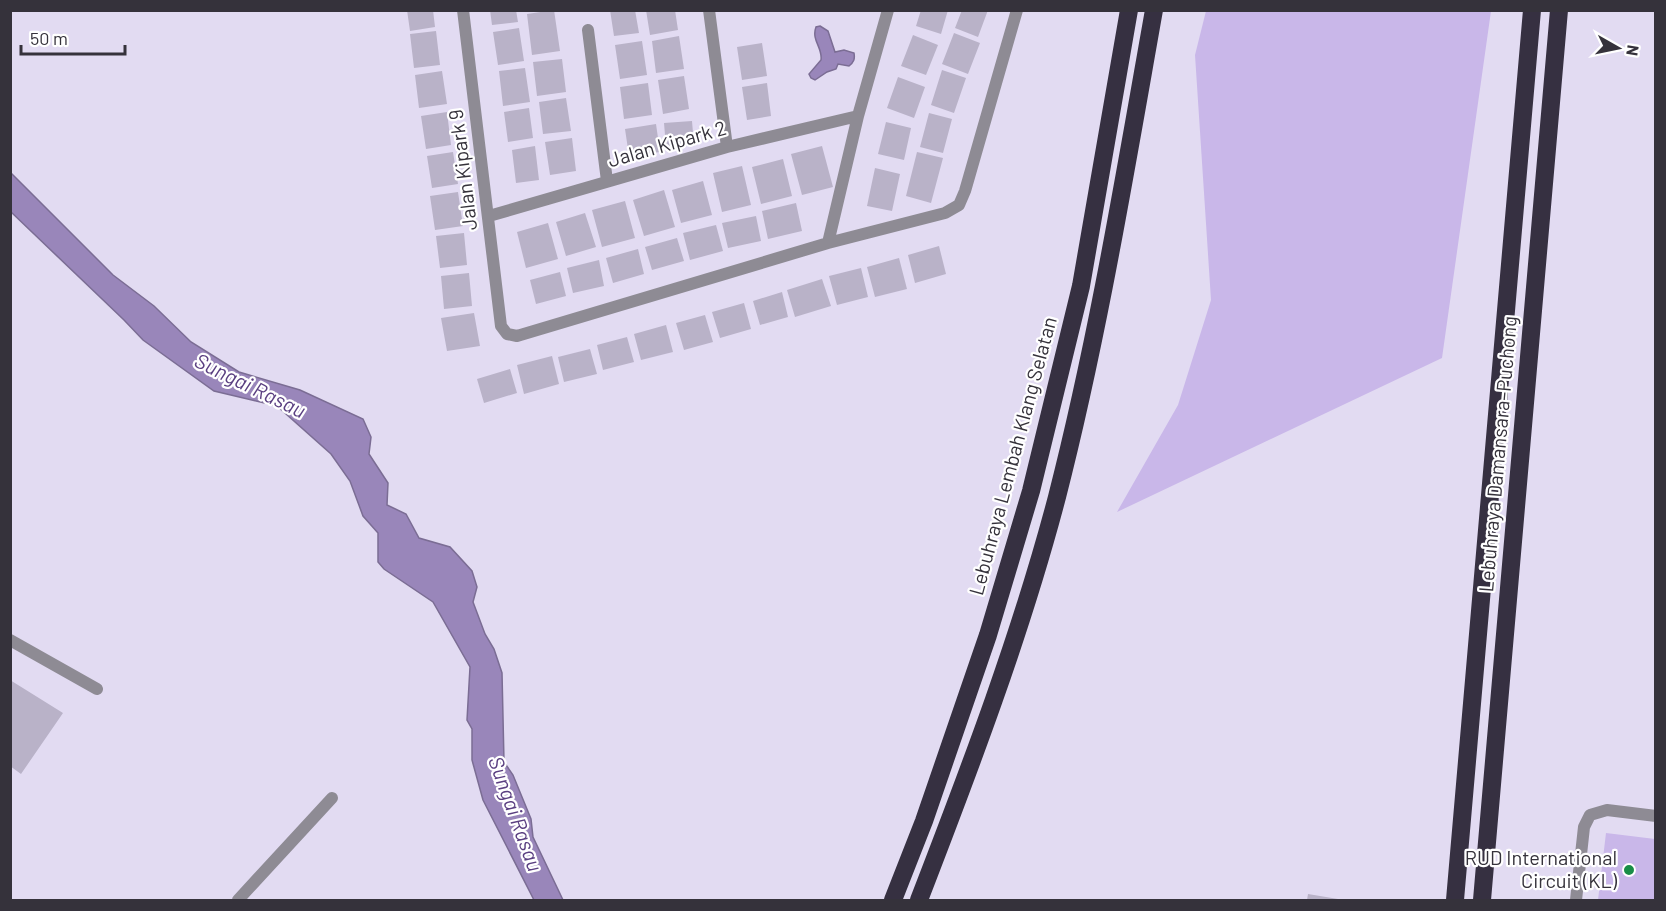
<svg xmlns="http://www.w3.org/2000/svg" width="1666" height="911" font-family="Barlow,sans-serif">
  <rect width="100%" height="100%" fill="#e2dbf2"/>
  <!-- green -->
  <path fill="#c9b7e9" d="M1206 11H1491L1442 358 1117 512 1178 405 1211 300 1195 55Z
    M1606 833 1655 839V900H1598Z"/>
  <!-- water -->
  <path fill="#9986ba" stroke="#7b6d94" stroke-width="1.5" d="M820 26 828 31 835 52 844 50 854 53C855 59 854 62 849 66L838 64 836 69 827 72 815 80 811 78 809 74 821 60C823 48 811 40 816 27Z
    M11 173 113 275 154 306 191 342 239 372 300 390 363 419 371 437 369 454 388 483 387 505 406 514 419 538 450 547 472 571 477 587 473 602 485 634 494 649 502 673 504 762 513 775 531 819 533 837 563 900H534L483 800 472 760V729L467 720 470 667 433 602 384 569 378 562V533L363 516 350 481 331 454 277 406 214 391 143 340 124 320 11 212Z"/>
  <!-- building -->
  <path fill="#b9b2c8" d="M407 10H433L435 27 410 31Z
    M490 10H516L518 22 492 25Z
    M554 10 560 51 532 55 527 14Z
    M610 10H635L639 33 614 36Z
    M646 10H675L678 30 650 35Z
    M921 10H948L941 34 916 26Z
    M962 10H988L978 37 955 28Z
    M519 28 524 61 498 65 493 32Z
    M436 31 440 65 414 68 410 34Z
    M954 33 980 43 968 74 942 64Z
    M913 35 938 45 926 75 901 66Z
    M679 36 684 69 656 73 652 41Z
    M642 41 647 75 620 79 615 45Z
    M762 43 767 76 742 80 737 47Z
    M562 59 566 92 537 96 533 62Z
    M525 68 530 102 503 106 499 71Z
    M942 70 966 78 954 113 931 105Z
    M442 71 447 104 419 108 415 75Z
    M684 76 689 109 663 114 658 80Z
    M898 77 925 87 914 118 887 108Z
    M648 83 652 115 624 119 620 87Z
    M767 83 771 116 747 120 742 87Z
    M566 98 571 131 543 134 539 102Z
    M529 108 533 138 508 142 504 112Z
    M447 112 451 145 426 149 421 116Z
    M929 113 952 119 943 153 920 147Z
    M692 121 694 145 666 147 664 123Z
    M886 122 911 128 904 160 878 154Z
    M656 124 660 152 629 156 625 129Z
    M572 138 576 171 550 175 545 142Z
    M535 146 539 180 516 183 512 150Z
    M822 146 833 187 802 195 791 154Z
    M453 152 458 184 432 188 427 156Z
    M917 152 943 158 931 203 906 196Z
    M783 159 792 196 761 204 752 167Z
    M742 166 751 205 722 212 713 173Z
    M875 168 900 174 892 211 867 206Z
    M703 181 712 215 681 223 672 190Z
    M664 190 675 227 644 236 633 200Z
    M458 192 463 226 435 230 430 196Z
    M625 201 635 238 602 247 592 210Z
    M796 203 802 231 768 239 762 211Z
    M585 213 596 247 566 256 556 222Z
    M756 216 761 241 728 248 722 223Z
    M548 223 558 259 526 268 517 232Z
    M716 225 723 251 690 260 683 233Z
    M464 233 467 265 440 268 436 236Z
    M677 238 684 261 652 270 645 247Z
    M939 246 946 274 915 283 908 255Z
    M638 249 644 274 613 283 606 258Z
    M899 258 907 289 875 297 867 267Z
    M599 260 604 286 573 293 567 268Z
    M861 268 868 297 837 305 829 276Z
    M560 272 566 296 536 304 530 280Z
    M469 273 472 306 444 309 441 276Z
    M822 279 831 306 795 317 787 290Z
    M782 292 788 317 760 325 753 301Z
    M744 303 751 329 720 338 712 312Z
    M474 313 480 346 447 351 441 318Z
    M705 315 713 342 684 350 676 323Z
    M666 325 673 352 641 360 634 334Z
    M627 337 634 362 603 370 597 345Z
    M590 349 597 374 564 382 558 357Z
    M552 356 559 384 524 394 517 365Z
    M510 369 517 393 484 403 477 379Z
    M10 680 63 713 21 774 10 766Z
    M1308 894 1338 899V900H1307Z"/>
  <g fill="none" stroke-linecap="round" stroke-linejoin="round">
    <!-- minor -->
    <path stroke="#8e8b94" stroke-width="12" d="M463 10 501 326 507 334 517 336 828 243 945 213 959 205 965 191 1017 10
      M709 10 727 147
      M588 30 607 181
      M489 216 727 147 858 116
      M828 243 858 116 888 10
      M10 640 97 689
      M238 900 332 798
      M1576 900 1584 827 1590 815 1607 810 1656 816"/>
    <!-- motorway -->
    <path stroke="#363041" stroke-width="18" d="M893 900 924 821 988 635 1031 491 1081 286 1129 10
      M919 900C970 768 1021 634 1057 497 1098 337 1125 173 1154 10
      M1455 900 1532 10
      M1482 900 1559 10"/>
  </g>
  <!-- markers -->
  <circle fill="#198d47" stroke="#fff" stroke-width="2" cx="1629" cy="870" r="6"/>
  <g text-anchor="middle" stroke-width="4.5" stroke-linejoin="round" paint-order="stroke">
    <!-- street labels -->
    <g font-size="20" fill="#35323b" stroke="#fff">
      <text transform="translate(667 144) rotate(-16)" y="7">Jalan Kipark 2</text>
      <text transform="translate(463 170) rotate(-97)" y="7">Jalan Kipark 9</text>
      <text transform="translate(1498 454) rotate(-85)" y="7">Lebuhraya Damansara–Puchong</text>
      <text transform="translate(1013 456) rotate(-75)" y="7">Lebuhraya Lembah Klang Selatan</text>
    </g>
    <!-- poi labels -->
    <g font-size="20" fill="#35323b" stroke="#fff" text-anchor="end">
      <text x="1617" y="865">RUD International<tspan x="1617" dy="23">Circuit (KL)</tspan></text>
    </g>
    <!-- water labels -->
    <g font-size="21" font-style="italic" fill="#5a3f81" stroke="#fff">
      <text transform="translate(250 386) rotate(26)" y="7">Sungai Rasau</text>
      <text transform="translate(515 814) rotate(70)" y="7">Sungai Rasau</text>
    </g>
  </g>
  <!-- border -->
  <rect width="1666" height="911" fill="none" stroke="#35323b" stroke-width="24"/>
  <!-- north arrow -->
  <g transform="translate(1618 48) rotate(99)" stroke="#ffffff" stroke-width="4.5" paint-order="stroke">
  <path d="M0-4.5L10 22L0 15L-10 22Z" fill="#35323b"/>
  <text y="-9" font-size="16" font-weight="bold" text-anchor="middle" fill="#35323b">N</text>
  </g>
  <!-- scale -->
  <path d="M21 45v9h104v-9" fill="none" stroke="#35323b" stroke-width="3"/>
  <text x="30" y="45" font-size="18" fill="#35323b" stroke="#ffffff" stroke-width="4.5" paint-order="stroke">50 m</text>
</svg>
